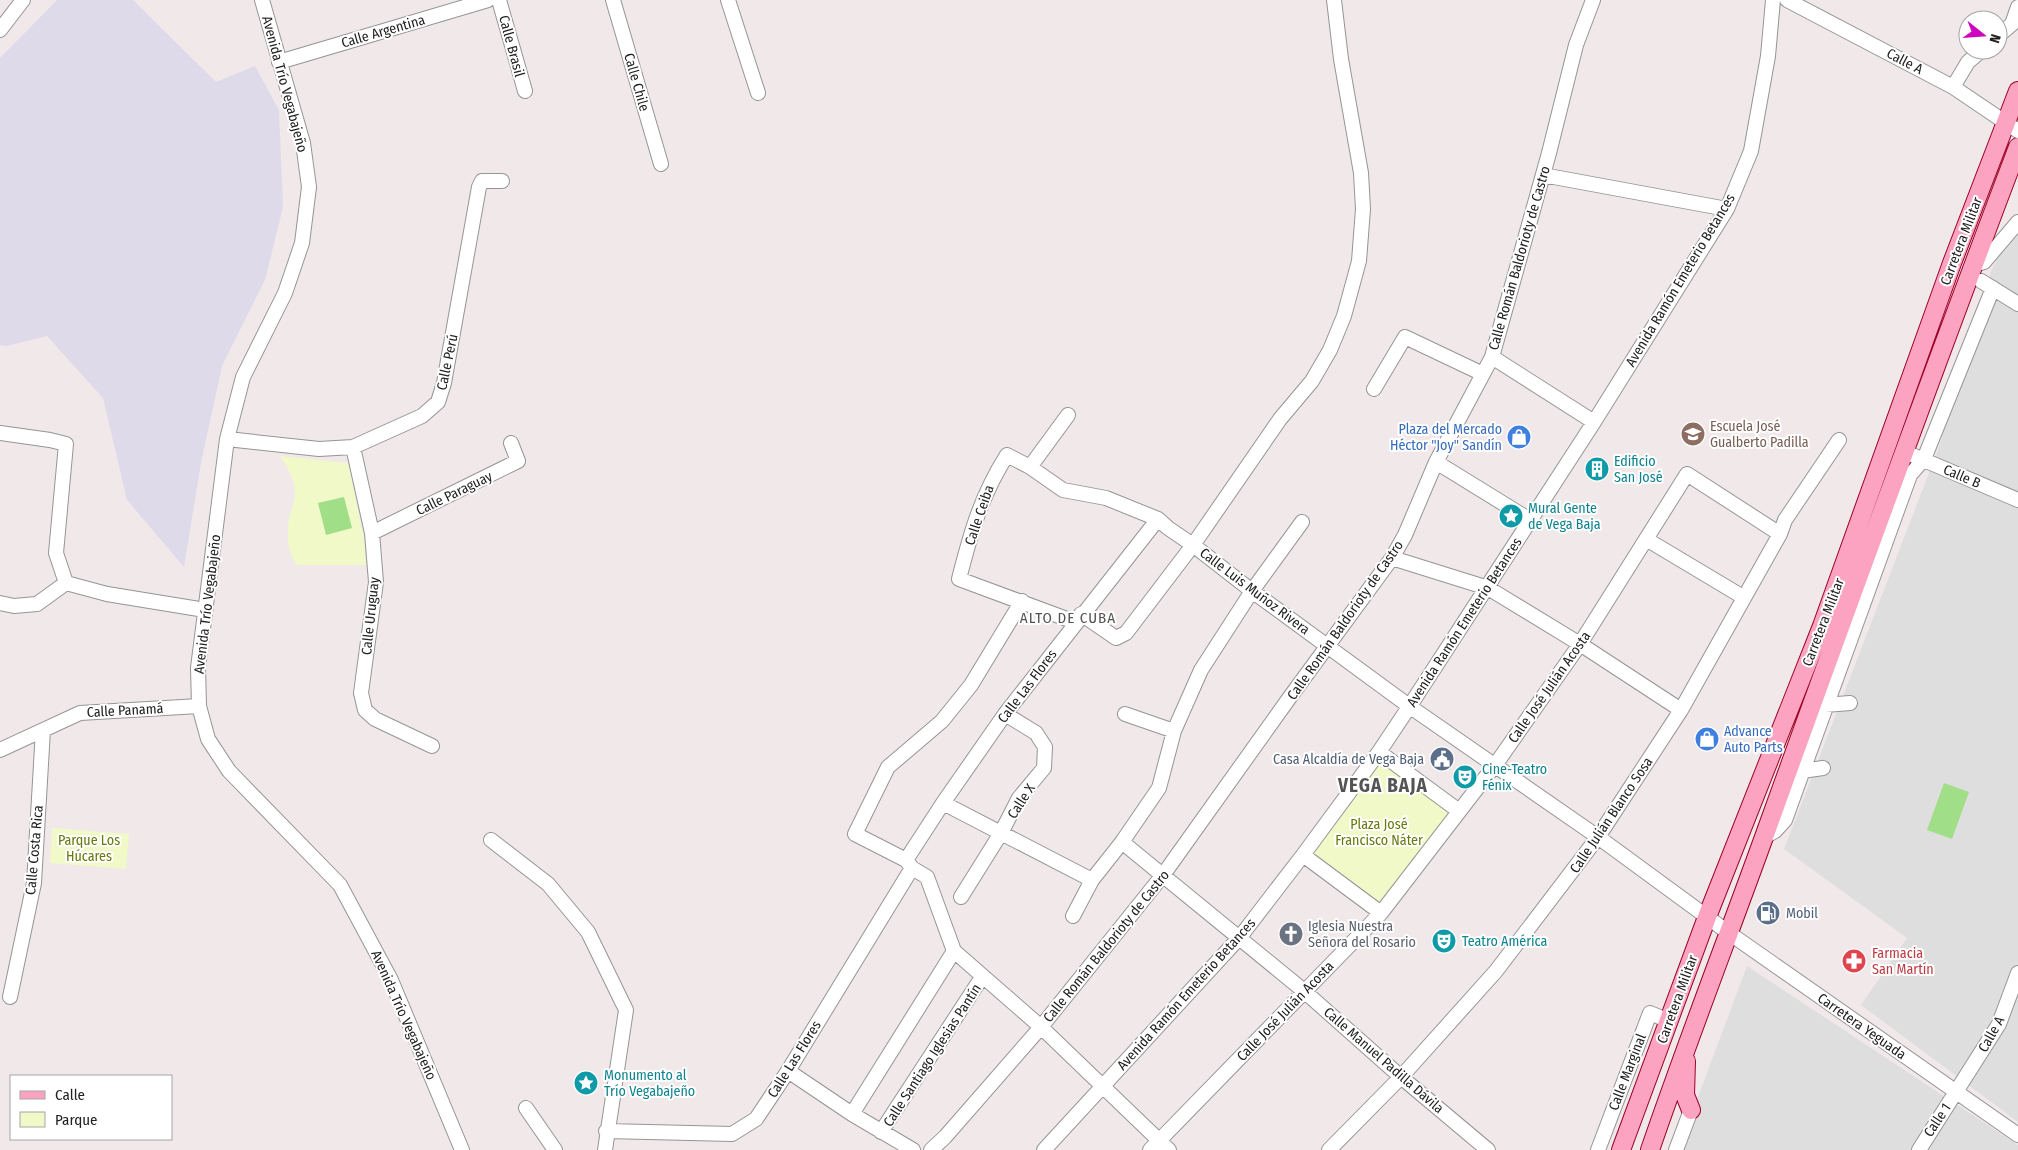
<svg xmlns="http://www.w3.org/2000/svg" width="2018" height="1150" font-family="'Fira Sans Condensed',sans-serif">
  <rect width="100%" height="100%" fill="#f1e8ea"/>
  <!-- residential -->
  <path fill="#dfdedf" d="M2018 220V1122L1861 1005 1907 938 1784 849 1939 447 1991 271Z
    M1747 966 2018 1145V1150H1678Z"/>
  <!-- industrial -->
  <path fill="#dfdaea" d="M57 0H133L216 82 255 66 279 110 283 207 265 280 222 366 201 463 184 567 127 500 103 398 47 336 6 346 0 345V58Z"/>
  <!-- park -->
  <path fill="#f0f9c7" d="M280 456 348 463 364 538 366 565H297C288 555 286 533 289 519 291 511 295 501 295 492 294 478 287 467 280 456Z
    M1379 757 1451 812 1378 908 1306 853Z
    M52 828 129 834 126 869 50 863Z"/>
  <!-- pitch -->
  <path fill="#a1de88" d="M344 497 352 528 326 535 318 503Z
    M1944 783 1969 792 1952 839 1927 830Z"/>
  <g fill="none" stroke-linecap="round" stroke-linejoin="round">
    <defs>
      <path id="minor" d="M262 0 303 143 309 187 302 243 285 293 243 377 227 439 198 668 199 706 208 739 229 771 340 885 391 980 462 1150
        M499 0 525 91
        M613 0 661 164
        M728 0 758 93
        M1787 0 1953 87 2018 131
        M0 30 23 0
        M1998 36 2012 24 2018 7
        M279 62 488 0
        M1953 87 1968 62 1982 50
        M1543 175 1727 209
        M1973 265 1984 262 2018 222
        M1981 281 2018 304
        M1492 357 1594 422
        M1374 389 1405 337 1483 374
        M0 433 50 440 66 444 56 553 66 583 107 594 205 610
        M227 439 319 449 353 447 422 416 438 402 444 383 479 187 482 181H502
        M353 447 372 533 376 582 361 693 365 710 375 719 432 746
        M1905 452 2018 500
        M1436 462 1530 520
        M1030 467 1068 415
        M372 533 518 461 511 443
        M1646 539 1743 597
        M1392 558 1488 588 1580 644 1681 710
        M1022 601 971 685 942 721 888 767 855 834 906 860 912 868 927 877 954 951 1041 1027 1169 1150
        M0 603 14 606 37 604 66 583
        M1081 614 1116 638 1126 633 1193 545 1280 419 1312 381 1330 350 1344 316 1359 261 1363 209 1361 173 1341 59 1334 0
        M1075 622 959 579C971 532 981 496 1007 455L1030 467 1063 490 1106 498 1158 519 1168 528 1193 545 1252 591 1409 706 1598 837 1729 933 2018 1135
        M1825 705 1850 703
        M1125 714 1174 731
        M0 750 80 713 199 706
        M1379 752 1459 811
        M1802 771 1823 768
        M943 803 1092 880
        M1764 837 1775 831 1785 820 1910 475 1924 459 1993 288
        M491 840 548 884 588 932 626 1010 605 1150
        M1122 842 1304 991 1401 1077 1488 1150
        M1303 855 1381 913
        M906 860 943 803 1005 714 1158 519
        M961 897 1001 833 1019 798 1044 768 1045 747 1036 733 1005 714
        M1073 916 1092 880 1122 842 1159 788 1174 731 1201 670 1252 591 1302 522
        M10 997 34 883 43 730
        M788 1071 852 1114 913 1150
        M526 1108 555 1150
        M852 1114 954 951
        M606 1131 732 1134 756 1119 788 1071 912 868
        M881 1132 982 977
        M931 1150 945 1137 1041 1027 1163 875 1290 697 1392 558 1405 535 1436 462 1492 357 1549 153 1576 45 1593 0
        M1044 1150 1240 937 1303 855 1379 752 1413 701 1594 422 1727 209 1751 151 1768 56 1773 0
        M1150 1150 1381 913 1498 761 1580 644 1687 474 1780 534
        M1329 1150 1401 1077 1496 971 1598 837 1681 710 1780 534 1785 520 1839 440
        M1598 1150 1650 1013 1669 1021
        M1676 1150 1691 1110
        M1919 1150 1999 1024 2018 973"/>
      <path id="major" d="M1686 1061 1685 1095 1691 1110
        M1621 1150 1707 917 1822 626 1952 263 2018 91
        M1650 1150C1686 1045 1726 942 1764 837 1847 607 1931 376 2018 147"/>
    </defs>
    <!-- minor casing -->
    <use href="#minor" stroke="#959595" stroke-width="16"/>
    <!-- major casing -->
    <use href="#major" stroke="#9c0226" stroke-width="20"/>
    <!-- minor -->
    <use href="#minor" stroke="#fff" stroke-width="14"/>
    <!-- major -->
    <use href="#major" stroke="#fba3c0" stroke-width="18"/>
  </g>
  <!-- icons -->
  <defs>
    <symbol id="school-disc" viewBox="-11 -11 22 22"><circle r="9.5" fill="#8d6e63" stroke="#fff"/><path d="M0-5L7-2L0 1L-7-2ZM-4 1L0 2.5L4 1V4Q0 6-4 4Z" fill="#fff"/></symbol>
    <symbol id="shop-disc" viewBox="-11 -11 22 22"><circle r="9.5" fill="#3f7fe0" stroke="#fff"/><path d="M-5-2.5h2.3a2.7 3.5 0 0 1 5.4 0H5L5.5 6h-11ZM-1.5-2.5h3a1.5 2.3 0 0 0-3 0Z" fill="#fff"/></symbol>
    <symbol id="building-disc" viewBox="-11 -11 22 22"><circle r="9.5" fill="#0f9aa8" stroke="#fff"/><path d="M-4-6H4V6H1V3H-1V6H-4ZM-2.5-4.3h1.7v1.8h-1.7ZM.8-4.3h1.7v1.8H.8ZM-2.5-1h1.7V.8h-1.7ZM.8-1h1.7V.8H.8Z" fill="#fff"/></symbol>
    <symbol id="sight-disc" viewBox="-11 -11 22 22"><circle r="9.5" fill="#0f9aa8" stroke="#fff"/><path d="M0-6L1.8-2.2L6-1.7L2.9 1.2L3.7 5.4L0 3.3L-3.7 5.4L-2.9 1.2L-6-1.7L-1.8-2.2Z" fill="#fff"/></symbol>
    <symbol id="civic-disc" viewBox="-11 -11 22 22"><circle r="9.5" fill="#5c6f8a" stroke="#fff"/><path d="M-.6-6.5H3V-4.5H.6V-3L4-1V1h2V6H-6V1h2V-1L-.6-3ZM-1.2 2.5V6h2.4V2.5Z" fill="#fff"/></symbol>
    <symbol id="theatre-disc" viewBox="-11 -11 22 22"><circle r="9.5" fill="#0f9aa8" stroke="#fff"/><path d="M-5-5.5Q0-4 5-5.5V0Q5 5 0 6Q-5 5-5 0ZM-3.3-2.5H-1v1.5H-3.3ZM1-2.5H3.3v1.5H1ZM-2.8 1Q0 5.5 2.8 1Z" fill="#fff"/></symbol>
    <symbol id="fuel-disc" viewBox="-11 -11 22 22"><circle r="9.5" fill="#5c6f8a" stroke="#fff"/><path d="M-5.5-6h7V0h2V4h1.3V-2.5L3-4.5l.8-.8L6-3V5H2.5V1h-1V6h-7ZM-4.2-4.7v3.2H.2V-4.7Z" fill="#fff"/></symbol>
    <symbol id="church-disc" viewBox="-11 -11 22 22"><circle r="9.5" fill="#6b7280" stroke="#fff"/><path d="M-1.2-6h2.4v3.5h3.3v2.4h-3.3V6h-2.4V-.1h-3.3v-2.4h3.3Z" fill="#fff"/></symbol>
    <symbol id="pharmacy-disc" viewBox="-11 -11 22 22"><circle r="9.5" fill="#e0444e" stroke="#fff"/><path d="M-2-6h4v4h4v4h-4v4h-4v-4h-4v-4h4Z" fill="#fff"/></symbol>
  </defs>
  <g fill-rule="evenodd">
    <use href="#school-disc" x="1679" y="420" width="28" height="28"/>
    <use href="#shop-disc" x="1505" y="423" width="28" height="28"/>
    <use href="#building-disc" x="1583" y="455" width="28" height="28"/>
    <use href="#sight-disc" x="1497" y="502" width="28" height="28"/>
    <use href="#shop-disc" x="1693" y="725" width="28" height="28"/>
    <use href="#civic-disc" x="1428" y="745" width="28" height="28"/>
    <use href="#theatre-disc" x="1451" y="763" width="28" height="28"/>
    <use href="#fuel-disc" x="1754" y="899" width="28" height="28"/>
    <use href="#church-disc" x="1277" y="920" width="28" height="28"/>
    <use href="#theatre-disc" x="1430" y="927" width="28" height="28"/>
    <use href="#pharmacy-disc" x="1840" y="947" width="28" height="28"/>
    <use href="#sight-disc" x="572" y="1069" width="28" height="28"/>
  </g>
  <g text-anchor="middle" stroke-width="4" stroke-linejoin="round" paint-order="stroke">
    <!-- street labels -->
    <g font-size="14" fill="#212121" stroke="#fff">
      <text transform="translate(383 31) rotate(-16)" y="5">Calle Argentina</text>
      <text transform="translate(512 46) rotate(75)" y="5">Calle Brasil</text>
      <text transform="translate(1905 61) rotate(28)" y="5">Calle A</text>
      <text transform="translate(637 82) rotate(74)" y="5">Calle Chile</text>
      <text transform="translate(285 84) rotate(75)" y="5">Avenida Trío Vegabajeño</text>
      <text transform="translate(1961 241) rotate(-69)" y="5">Carretera Militar</text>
      <text transform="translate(1519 258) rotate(-74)" y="5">Calle Román Baldorioty de Castro</text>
      <text transform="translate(1680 280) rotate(-59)" y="5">Avenida Ramón Emeterio Betances</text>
      <text transform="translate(447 362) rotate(-78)" y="5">Calle Perú</text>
      <text transform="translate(1962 476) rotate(23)" y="5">Calle B</text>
      <text transform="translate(454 493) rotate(-26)" y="5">Calle Paraguay</text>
      <text transform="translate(979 515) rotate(-71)" y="5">Calle Ceiba</text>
      <text transform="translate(1255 591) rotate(37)" y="5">Calle Luis Muñoz Rivera</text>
      <text transform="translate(207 604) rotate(-83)" y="5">Avenida Trío Vegabajeño</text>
      <text transform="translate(370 616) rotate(-84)" y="5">Calle Uruguay</text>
      <text transform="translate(1345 620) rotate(-55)" y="5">Calle Román Baldorioty de Castro</text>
      <text transform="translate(1464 622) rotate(-57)" y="5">Avenida Ramón Emeterio Betances</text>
      <text transform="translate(1823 622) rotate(-69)" y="5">Carretera Militar</text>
      <text transform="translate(1027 686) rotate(-53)" y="5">Calle Las Flores</text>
      <text transform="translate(1549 687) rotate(-55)" y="5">Calle José Julián Acosta</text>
      <text transform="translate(125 710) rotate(-3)" y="5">Calle Panamá</text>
      <text transform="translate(1021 801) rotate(-57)" y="5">Calle X</text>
      <text transform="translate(1611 815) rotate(-56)" y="5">Calle Julián Blanco Sosa</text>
      <text transform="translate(34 850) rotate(-85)" y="5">Calle Costa Rica</text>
      <text transform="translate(1106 946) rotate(-51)" y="5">Calle Román Baldorioty de Castro</text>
      <text transform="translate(1186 994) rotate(-48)" y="5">Avenida Ramón Emeterio Betances</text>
      <text transform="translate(1677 999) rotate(-70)" y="5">Carretera Militar</text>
      <text transform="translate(1285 1011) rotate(-46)" y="5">Calle José Julián Acosta</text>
      <text transform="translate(404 1015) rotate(66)" y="5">Avenida Trío Vegabajeño</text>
      <text transform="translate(1862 1026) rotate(35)" y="5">Carretera Yeguada</text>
      <text transform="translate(1991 1034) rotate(-61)" y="5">Calle A</text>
      <text transform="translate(932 1055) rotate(-57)" y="5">Calle Santiago Iglesias Pantín</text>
      <text transform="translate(794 1059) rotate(-58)" y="5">Calle Las Flores</text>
      <text transform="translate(1384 1060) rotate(41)" y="5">Calle Manuel Padilla Dávila</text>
      <text transform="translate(1627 1072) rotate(-69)" y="5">Calle Marginal</text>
      <text transform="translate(1937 1120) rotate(-56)" y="5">Calle 1</text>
    </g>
    <!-- education labels -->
    <g font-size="14" fill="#785e54" stroke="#fff" text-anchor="start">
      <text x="1710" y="431">Escuela José<tspan x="1710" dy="16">Gualberto Padilla</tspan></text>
    </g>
    <!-- shop labels -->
    <g font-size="14" fill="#366cbe" stroke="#fff" text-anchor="end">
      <text x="1502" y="434">Plaza del Mercado<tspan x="1502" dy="16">Héctor "Joy" Sandín</tspan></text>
      <text x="1724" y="736" text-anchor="start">Advance<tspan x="1724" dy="16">Auto Parts</tspan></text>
    </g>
    <!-- culture labels -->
    <g font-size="14" fill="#0d838f" stroke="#fff" text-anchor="start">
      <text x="1614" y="466">Edificio<tspan x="1614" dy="16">San José</tspan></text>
      <text x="1528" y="513">Mural Gente<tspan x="1528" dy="16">de Vega Baja</tspan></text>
      <text x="1482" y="774">Cine-Teatro<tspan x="1482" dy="16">Fénix</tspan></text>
      <text x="1462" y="946">Teatro América</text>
      <text x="604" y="1080">Monumento al<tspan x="604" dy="16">Trío Vegabajeño</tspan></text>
    </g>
    <!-- service labels -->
    <g font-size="14" fill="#4e5e75" stroke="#fff" text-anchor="end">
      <text x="1424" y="764">Casa Alcaldía de Vega Baja</text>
      <text x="1786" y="918" text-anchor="start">Mobil</text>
    </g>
    <!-- park labels -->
    <g font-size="14" fill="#667a0e" stroke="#fff">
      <text x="1379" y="829">Plaza José<tspan x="1379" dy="16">Francisco Náter</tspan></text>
      <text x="89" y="845">Parque Los<tspan x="89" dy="16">Húcares</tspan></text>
    </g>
    <!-- worship labels -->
    <g font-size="14" fill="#5b616d" stroke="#fff" text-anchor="start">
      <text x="1308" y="931">Iglesia Nuestra<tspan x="1308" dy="16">Señora del Rosario</tspan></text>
    </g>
    <!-- health labels -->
    <g font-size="14" fill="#be3a42" stroke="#fff" text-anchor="start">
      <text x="1872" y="958">Farmacia<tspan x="1872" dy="16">San Martín</tspan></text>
    </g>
    <!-- neighbourhood labels -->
    <g font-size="15" letter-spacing="1" fill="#545454" stroke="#fff">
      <text x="1068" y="623">ALTO DE CUBA</text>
    </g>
    <!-- district labels -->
    <g font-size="19" font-weight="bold" letter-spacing="1" fill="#545454" stroke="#fff">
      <text x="1383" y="792">VEGA BAJA</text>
    </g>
  </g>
  <!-- legend -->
  <rect x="10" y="1075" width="162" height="65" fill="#ffffff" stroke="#a6a6a6"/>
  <rect x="20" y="1091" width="25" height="8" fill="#fba3c0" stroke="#a6a6a6"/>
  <text x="55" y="1100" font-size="15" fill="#212121">Calle</text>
  <rect x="20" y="1112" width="25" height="15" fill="#f0f9c7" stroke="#a6a6a6"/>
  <text x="55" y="1125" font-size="15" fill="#212121">Parque</text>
  <!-- north arrow -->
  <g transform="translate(1983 35) rotate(107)"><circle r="24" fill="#ffffff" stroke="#a6a6a6"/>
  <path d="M0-4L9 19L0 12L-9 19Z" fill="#cf03bb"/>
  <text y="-8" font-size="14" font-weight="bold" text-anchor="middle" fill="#212121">N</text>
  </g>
</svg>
